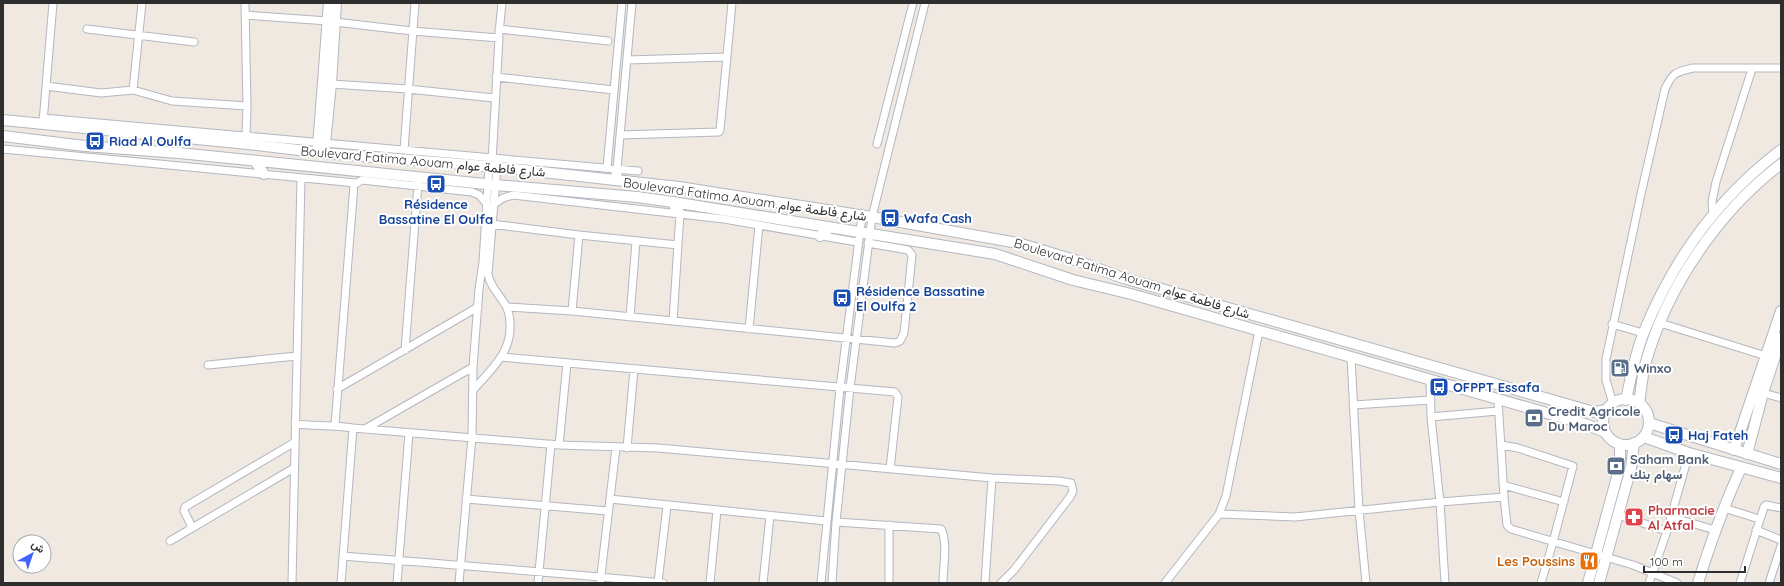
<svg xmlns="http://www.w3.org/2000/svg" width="1784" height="586" font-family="Quicksand,Vazirmatn,sans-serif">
  <rect width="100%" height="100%" fill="#efe9e1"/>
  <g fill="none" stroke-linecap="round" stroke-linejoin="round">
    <defs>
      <path id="street" d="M245 3 247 106 246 136
        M245 15 328 21
        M335 22 412 31 499 38 492 161
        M87 29 194 42
        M499 29 608 41
        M499 33 502 3
        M627 60 726 57
        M496 77 614 90
        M331 84 408 89 494 98
        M46 86 101 93 133 90 172 101 247 106
        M133 90 142 3
        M43 118 638 171
        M43 122 53 3
        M620 135 719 132 720 130 732 3
        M877 144 913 3
        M3 149 356 183
        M404 150 415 3
        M607 168 622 3
        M617 169 632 3
        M493 205 503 198 513 195 724 219 857 242
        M1713 214 1712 202 1716 182 1752 69
        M491 224 579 235 678 245
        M507 307 572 311 895 343 900 341 904 333 912 255 908 250 868 243
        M572 311 579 235
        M630 317 636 241
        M673 321 680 214
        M1660 323 1766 356
        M1612 324 1643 333
        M749 329 759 225
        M405 350 418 184
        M501 357 895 392 898 397 890 469
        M1351 357 1359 510 1366 583
        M208 365 297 356
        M1430 380 1431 417 1440 502 1445 583
        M337 389 478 307
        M473 390C490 371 512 352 510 324 510 318 509 312 506 306 500 295 490 287 488 274L497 167
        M1763 393 1781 398
        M1498 400 1504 497 1507 525 1511 529 1633 565 1677 583
        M1613 404 1606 380V359L1641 194 1665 89C1673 72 1676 72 1693 68H1781
        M1353 405 1431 400
        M1431 417 1498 411
        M295 424C315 426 334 425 353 428L559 445 658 448 992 478 1059 481 1071 483 1073 491 1070 497 1014 570 1001 583
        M335 425 354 185 362 180 472 192 479 195 487 204
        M365 429 473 367
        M559 445 567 363
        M1501 445 1518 448 1573 466 1553 542 1541 583
        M627 448 634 369
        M1503 485 1564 502
        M466 499 608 511
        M610 499 826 521
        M1724 508 1759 519
        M1219 514 1295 517 1440 502 1504 497
        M1618 515 1667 531
        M1671 517 1715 530
        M836 522 941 529C948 542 943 568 943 583
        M889 525V583
        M192 527 184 511 185 507 295 442
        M1756 530 1781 540
        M170 541 294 468
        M343 556C450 565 557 572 663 583
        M658 582 667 506
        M292 583 301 178
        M341 583 353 428
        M397 583 409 433
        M459 583 472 437 473 367 479 289 483 262 489 167
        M538 583 551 444
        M600 583 616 448
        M710 583 717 510
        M763 583 770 516
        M821 583 840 388 862 216
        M832 583 836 522 850 388 872 217 925 3
        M985 583 992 478
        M1165 583 1219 514 1226 496 1259 331
        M1649 583 1667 531 1689 453
        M1740 583 1764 507 1766 505 1781 508
        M1769 583 1781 546"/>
      <path id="secondary" d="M3 120 248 144 324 153 497 167 679 187 872 217 1018 243 1078 261 1123 278 1573 406 1594 412 1607 410
        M3 136 85 146 179 153 495 185 637 197 673 202 995 254 1073 280 1131 294 1585 424 1605 432
        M318 147 329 3
        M324 153 331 84 336 3
        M255 161 264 174
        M616 179 617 169
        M673 202 675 207 680 214
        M820 236 826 232 829 227
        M1603 422a23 23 0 1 1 46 0a23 23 0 1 1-46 0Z
        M1626 400C1631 377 1635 354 1644 332 1673 260 1719 197 1781 150
        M1639 404C1641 391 1642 377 1645 365 1666 288 1718 212 1781 164
        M1649 423 1781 464
        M1644 437 1689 453 1781 478
        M1734 450 1781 311
        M1747 454 1763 393 1781 338
        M1588 583 1620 466V444
        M1599 583 1631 468 1634 443
        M1698 583C1710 544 1724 505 1741 468"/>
    </defs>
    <!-- street casing -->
    <use href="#street" stroke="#b4b7c1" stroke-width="9"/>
    <!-- secondary casing -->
    <use href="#secondary" stroke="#b4b7c1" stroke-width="12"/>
    <!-- street -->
    <use href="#street" stroke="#fff" stroke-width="7"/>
    <!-- secondary -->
    <use href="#secondary" stroke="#fff" stroke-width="10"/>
  </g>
  <!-- icons -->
  <defs>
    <symbol id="bus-square" viewBox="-11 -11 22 22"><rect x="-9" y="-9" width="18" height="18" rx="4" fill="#1a4fb4" stroke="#fff"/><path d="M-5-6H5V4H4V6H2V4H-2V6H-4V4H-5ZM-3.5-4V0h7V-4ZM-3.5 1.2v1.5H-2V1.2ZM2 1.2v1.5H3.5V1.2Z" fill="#fff"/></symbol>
    <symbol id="fuel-square" viewBox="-11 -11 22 22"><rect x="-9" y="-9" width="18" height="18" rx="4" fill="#5c6f8a" stroke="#fff"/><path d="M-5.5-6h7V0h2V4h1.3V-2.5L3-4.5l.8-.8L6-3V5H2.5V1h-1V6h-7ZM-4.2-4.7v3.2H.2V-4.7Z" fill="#fff"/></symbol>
    <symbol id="bank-square" viewBox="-11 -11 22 22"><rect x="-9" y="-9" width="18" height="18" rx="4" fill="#5c6f8a" stroke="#fff"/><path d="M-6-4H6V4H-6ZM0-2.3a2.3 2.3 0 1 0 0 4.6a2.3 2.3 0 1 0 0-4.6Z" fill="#fff"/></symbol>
    <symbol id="pharmacy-square" viewBox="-11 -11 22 22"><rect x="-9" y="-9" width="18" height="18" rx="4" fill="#e0444e" stroke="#fff"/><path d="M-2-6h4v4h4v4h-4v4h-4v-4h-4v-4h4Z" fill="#fff"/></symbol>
    <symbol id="restaurant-square" viewBox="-11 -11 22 22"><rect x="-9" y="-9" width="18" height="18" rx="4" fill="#e8710a" stroke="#fff"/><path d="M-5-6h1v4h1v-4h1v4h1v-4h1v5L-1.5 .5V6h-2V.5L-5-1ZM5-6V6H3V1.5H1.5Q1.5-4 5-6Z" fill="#fff"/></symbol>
  </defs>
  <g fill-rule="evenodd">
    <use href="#bus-square" x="84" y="130" width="22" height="22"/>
    <use href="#bus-square" x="425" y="173" width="22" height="22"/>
    <use href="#bus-square" x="879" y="207" width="22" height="22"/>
    <use href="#bus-square" x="831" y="287" width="22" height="22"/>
    <use href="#fuel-square" x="1609" y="357" width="22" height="22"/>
    <use href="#bus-square" x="1428" y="376" width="22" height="22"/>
    <use href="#bank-square" x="1523" y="407" width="22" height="22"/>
    <use href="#bus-square" x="1663" y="424" width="22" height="22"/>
    <use href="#bank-square" x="1605" y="455" width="22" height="22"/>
    <use href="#pharmacy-square" x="1623" y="506" width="22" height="22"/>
    <use href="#restaurant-square" x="1578" y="550" width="22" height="22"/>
  </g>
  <g text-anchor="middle" stroke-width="4" stroke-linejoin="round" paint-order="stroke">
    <!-- transit labels -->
    <g font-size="13" font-weight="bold" fill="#164399" stroke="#fff" text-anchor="start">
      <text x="109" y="146">Riad Al Oulfa</text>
      <text x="436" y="209" text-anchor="middle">Résidence<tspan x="436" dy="15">Bassatine El Oulfa</tspan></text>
      <text x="904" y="223">Wafa Cash</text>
      <text x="856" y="296">Résidence Bassatine<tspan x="856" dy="15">El Oulfa 2</tspan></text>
      <text x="1453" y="392">OFPPT Essafa</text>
      <text x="1688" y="440">Haj Fateh</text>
    </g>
    <!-- street labels -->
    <g font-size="13" fill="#2e2e2e" stroke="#fff">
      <text transform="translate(423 161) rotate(5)" y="5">Boulevard Fatima Aouam شارع فاطمة عوام</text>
      <text transform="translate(745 199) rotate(8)" y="5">Boulevard Fatima Aouam شارع فاطمة عوام</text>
      <text transform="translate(1132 278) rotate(17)" y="5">Boulevard Fatima Aouam شارع فاطمة عوام</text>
    </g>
    <!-- service labels -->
    <g font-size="13" font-weight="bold" fill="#4e5e75" stroke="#fff" text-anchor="start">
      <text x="1634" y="373">Winxo</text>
      <text x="1548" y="416">Credit Agricole<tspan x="1548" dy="15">Du Maroc</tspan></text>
      <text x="1630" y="464">Saham Bank<tspan x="1630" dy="15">سهام بنك</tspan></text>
    </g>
    <!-- health labels -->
    <g font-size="13" font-weight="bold" fill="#be3a42" stroke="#fff" text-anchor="start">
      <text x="1648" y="515">Pharmacie<tspan x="1648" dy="15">Al Atfal</tspan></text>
    </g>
    <!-- food labels -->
    <g font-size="13" font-weight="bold" fill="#c56008" stroke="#fff" text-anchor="end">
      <text x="1575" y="566">Les Poussins</text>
    </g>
  </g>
  <!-- border -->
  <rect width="1784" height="586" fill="none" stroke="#2e2e2e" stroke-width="8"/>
  <!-- north arrow -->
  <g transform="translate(32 554) rotate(40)"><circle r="19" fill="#ffffff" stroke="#ababab"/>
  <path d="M0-3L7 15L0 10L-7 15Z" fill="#4264fb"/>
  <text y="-6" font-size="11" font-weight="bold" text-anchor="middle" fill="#2e2e2e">ش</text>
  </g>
  <!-- scale -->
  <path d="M1644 566v6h101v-6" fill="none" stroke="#2e2e2e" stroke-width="2"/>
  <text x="1650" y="566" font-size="12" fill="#2e2e2e" stroke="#ffffff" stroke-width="3" paint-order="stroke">100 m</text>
</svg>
